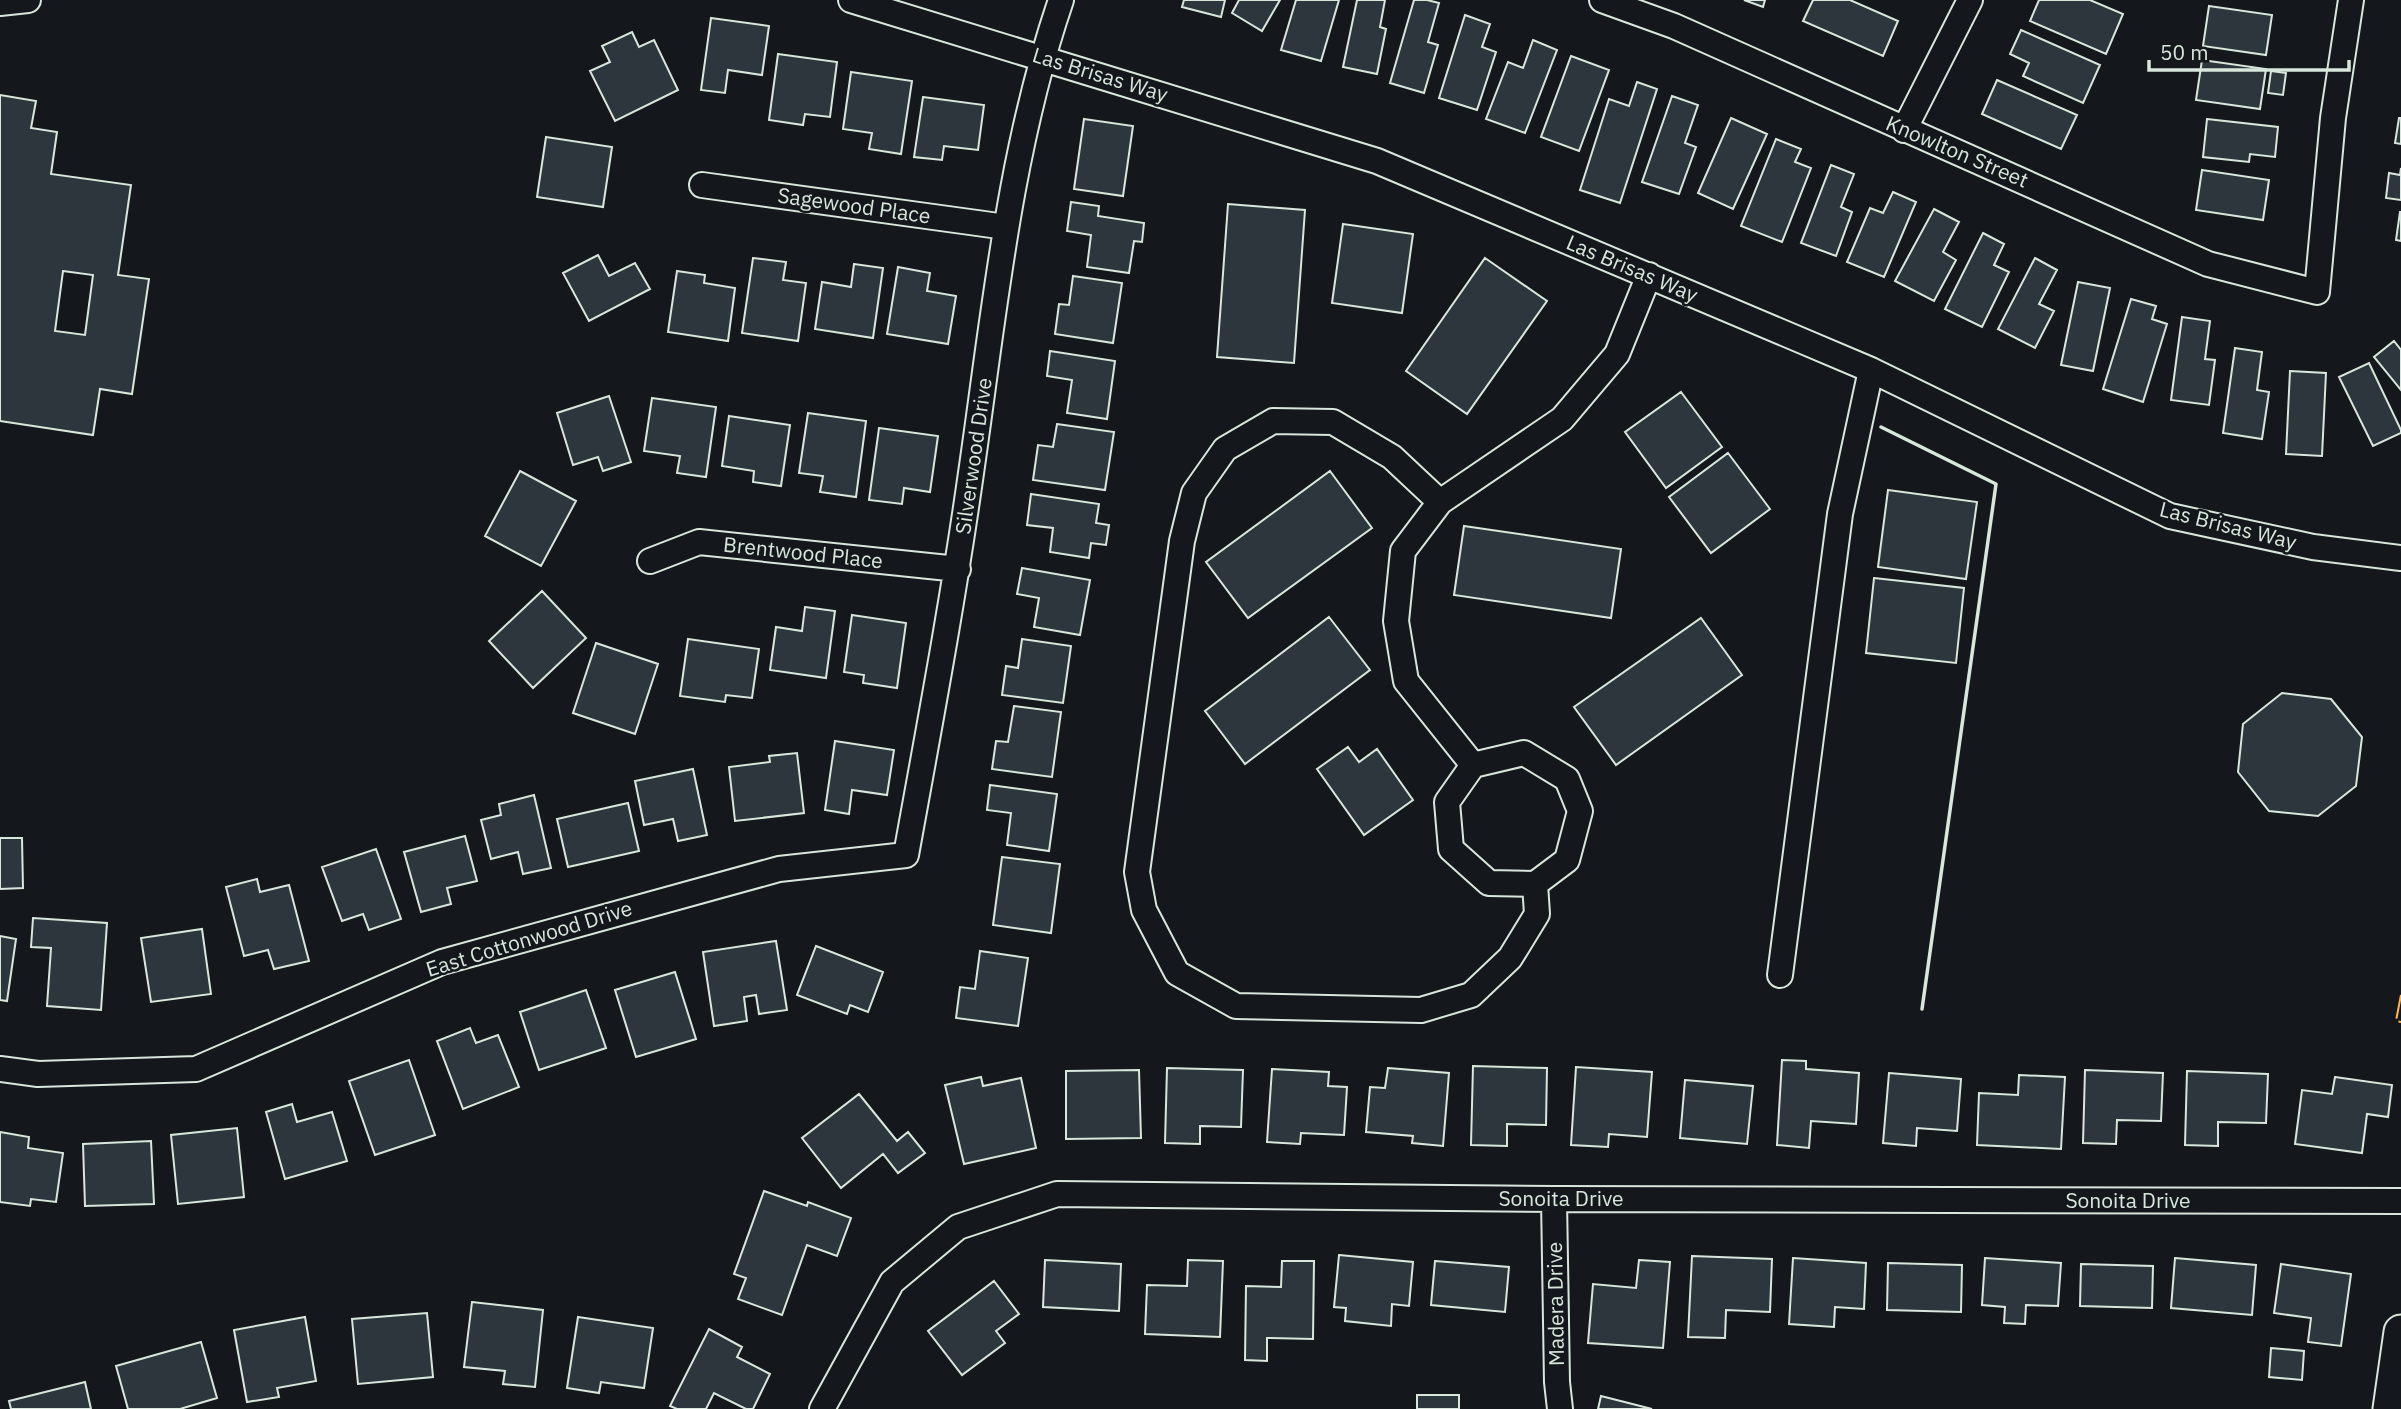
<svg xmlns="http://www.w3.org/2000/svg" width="2401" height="1409" font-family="'IBM Plex Sans',sans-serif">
  <rect width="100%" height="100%" fill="#14181c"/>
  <!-- building -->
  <path fill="#2c363c" stroke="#d8e6dc" stroke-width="2" fill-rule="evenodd" d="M1184 0H1225L1221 17 1182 7Z
    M1239 0H1280L1262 31 1232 13Z
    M1296 0H1339L1321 61 1281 50Z
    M1357 0H1385L1380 27 1386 29 1377 74 1343 67Z
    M1414 0H1427L1439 3 1428 42 1438 45 1424 93 1390 83Z
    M1744 0H1765L1763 7Z
    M1813 0H1850L1898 21 1883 56 1803 21Z
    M2039 0H2090L2123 14 2106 54 2030 21Z
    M2209 6 2272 15 2266 55 2203 46Z
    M1465 15 1490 24 1482 47 1496 52 1477 110 1439 98Z
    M711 18 769 26 762 75 728 70 725 93 701 90Z
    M2021 30 2100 65 2083 103 2023 76 2029 63 2010 54Z
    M632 32 639 47 654 40 678 90 615 121 590 71 610 62 602 46Z
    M1533 40 1557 50 1525 133 1486 119 1508 62 1523 68Z
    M778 54 837 62 830 117 805 114 803 125 769 120Z
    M1571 56 1609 70 1579 151 1541 137Z
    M2202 60 2266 69 2260 109 2196 100Z
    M2271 71 2286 73 2283 95 2268 93Z
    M851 72 912 81 901 154 869 149 872 133 843 129Z
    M1997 80 2077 115 2061 149 1982 114Z
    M1637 82 1657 89 1620 203 1580 190 1609 99 1629 106Z
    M0 95 36 101 31 128 57 132 51 174 131 185 118 275 149 279 132 394 100 389 93 435 0 421ZM63 271 93 275 85 335 55 331Z
    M1672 96 1698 105 1685 143 1696 147 1679 194 1642 182Z
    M923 97 984 105 978 150 944 146 942 160 914 157Z
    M1731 118 1767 134 1733 209 1698 193Z
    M2399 118H2401V144L2395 143Z
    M1084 119 1133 126 1123 196 1074 189Z
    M2207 119 2278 127 2275 157 2250 154 2249 162 2203 157Z
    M546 137 612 147 603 207 537 197Z
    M1776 139 1801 149 1795 162 1811 168 1782 242 1741 226Z
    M1831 165 1854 174 1841 207 1852 212 1836 256 1801 243Z
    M2401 168V200L2386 198 2389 173 2400 175Z
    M2202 170 2269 180 2263 220 2196 210Z
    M1893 192 1916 202 1884 277 1847 262 1870 208 1883 213Z
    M1071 202 1099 206 1098 216 1144 223 1142 242 1134 241 1129 273 1087 267 1091 235 1067 231Z
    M1228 204 1305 210 1294 363 1217 357Z
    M1934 209 1959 222 1943 252 1956 260 1934 301 1895 281Z
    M2400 212H2401V241L2396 240Z
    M1343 224 1413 234 1402 313 1332 303Z
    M1983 233 2004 244 1994 265 2009 272 1982 327 1945 309Z
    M598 255 609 276 635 263 650 289 589 321 563 273Z
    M753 258 786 262 783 280 806 283 798 341 742 333Z
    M1485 258 1547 301 1467 414 1406 371Z
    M2035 258 2057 270 2039 304 2054 311 2035 348 1998 329Z
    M854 264 883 268 873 338 815 329 822 282 851 287Z
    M898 267 930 273 927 291 956 296 948 344 887 334Z
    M677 271 705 275 704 283 735 288 728 341 668 332Z
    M1073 276 1122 283 1113 343 1055 334 1059 304 1069 305Z
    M2078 282 2110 288 2093 371 2061 365Z
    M2131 299 2156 306 2152 319 2167 324 2143 402 2103 389Z
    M2182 317 2210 321 2205 359 2215 360 2209 405 2171 400Z
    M2394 341 2401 350V390L2374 357Z
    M2235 348 2262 352 2257 390 2269 392 2262 439 2223 433Z
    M1050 351 1115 361 1107 419 1067 413 1072 380 1047 376Z
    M2369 363 2401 430V433L2373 446 2339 377Z
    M2290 371 2326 373 2322 456 2286 454Z
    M1681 392 1722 447 1666 488 1625 432Z
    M609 396 631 462 603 471 598 457 573 465 557 413Z
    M652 398 716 407 706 477 677 473 680 456 644 451Z
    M808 413 866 421 856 497 820 492 823 476 799 473Z
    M729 416 790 425 781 486 753 482 754 471 722 466Z
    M1057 424 1114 432 1105 490 1033 480 1038 445 1053 447Z
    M879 428 938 436 930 492 904 488 902 504 869 500Z
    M1728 453 1770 509 1711 553 1669 497Z
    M520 471 576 501 541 566 485 536Z
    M1330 471 1372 528 1248 618 1206 562Z
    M1888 490 1977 502 1966 579 1878 567Z
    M1031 494 1099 504 1096 523 1109 525 1106 545 1091 543 1089 558 1050 552 1053 528 1027 525Z
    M1464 526 1621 549 1611 618 1454 595Z
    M1022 568 1090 580 1080 635 1034 627 1039 598 1017 594Z
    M1874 578 1964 588 1956 663 1866 653Z
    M542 591 586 638 533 688 489 641Z
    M805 607 835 611 826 678 770 670 776 627 802 631Z
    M852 615 906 623 897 688 863 683 864 675 844 672Z
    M1329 617 1370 670 1245 764 1205 711Z
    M1701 618 1742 675 1616 765 1574 707Z
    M688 639 759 649 752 698 726 695 725 702 680 696Z
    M1022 639 1071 646 1063 703 1002 695 1006 666 1018 668Z
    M596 643 658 664 635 734 573 713Z
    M2282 693 2331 699 2362 737 2356 786 2318 816 2269 811 2238 772 2243 724Z
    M1014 706 1061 712 1052 777 992 769 996 741 1008 742Z
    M835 741 894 750 887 795 852 790 849 814 825 810Z
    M1348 747 1359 762 1377 749 1413 800 1364 835 1317 769Z
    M797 753 804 813 735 821 729 767 770 762 769 756Z
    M693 769 707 835 678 841 673 819 644 825 635 781Z
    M990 785 1057 794 1049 851 1007 845 1011 813 987 810Z
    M534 795 551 868 523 874 518 852 491 859 481 820 501 815 499 804Z
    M628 803 639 851 568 867 557 819Z
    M465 836 477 881 447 888 451 904 421 912 404 852Z
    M0 838H22L23 888 0 889Z
    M376 849 401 919 369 930 363 914 342 921 322 867Z
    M1002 857 1060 864 1051 933 993 925Z
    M257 879 260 892 289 885 309 961 274 969 268 950 244 956 226 887Z
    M33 918 107 923 101 1010 47 1006 51 948 31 947Z
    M202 929 211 994 151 1002 141 938Z
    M0 936 16 939 7 1001 0 1000Z
    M776 941 787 1010 759 1014 756 995 744 997 747 1021 714 1026 703 952Z
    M816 946 883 972 868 1012 850 1005 847 1014 797 995Z
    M980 951 1028 958 1018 1026 956 1018 960 987 975 989Z
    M675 972 696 1039 636 1057 615 990Z
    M586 990 606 1048 539 1070 520 1012Z
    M470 1028 476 1043 498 1035 519 1087 463 1109 437 1041Z
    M409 1060 435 1135 375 1155 349 1081Z
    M1782 1060 1806 1061V1069L1859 1073 1856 1124 1811 1121 1809 1148 1777 1145Z
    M1473 1066 1547 1068 1546 1125 1507 1124V1146L1471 1145Z
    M1576 1067 1652 1072 1647 1137 1609 1134 1608 1147 1571 1145Z
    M1167 1068 1243 1070 1241 1127 1200 1126V1144L1165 1143Z
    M1388 1068 1449 1073 1443 1146 1412 1143 1413 1136 1366 1132 1370 1087 1385 1088Z
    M1272 1069 1329 1072 1328 1086 1347 1087 1344 1135 1301 1133 1300 1144 1267 1142Z
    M1139 1070 1141 1138 1066 1139V1071Z
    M2085 1070 2163 1073 2161 1121 2117 1120 2116 1144 2083 1143Z
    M2187 1071 2268 1074 2266 1123 2218 1122V1146L2185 1145Z
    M1889 1073 1961 1079 1957 1131 1917 1128 1916 1146 1883 1143Z
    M2019 1075 2065 1077 2061 1149 1977 1145 1979 1093 2018 1095Z
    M981 1077 983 1086 1021 1078 1036 1148 964 1164 945 1085Z
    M2335 1077 2392 1085 2388 1117 2367 1114 2362 1153 2295 1144 2302 1090 2332 1094Z
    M1685 1080 1753 1086 1747 1144 1680 1138Z
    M859 1094 897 1141 908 1132 925 1153 898 1173 883 1154 841 1188 802 1138Z
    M292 1104 297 1122 332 1112 347 1161 285 1179 266 1112Z
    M237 1128 244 1197 178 1204 171 1135Z
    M0 1132 29 1137 28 1148 63 1153 56 1202 31 1199 30 1206 0 1202Z
    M151 1141 154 1204 85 1206 83 1144Z
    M764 1191 807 1206 808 1202 851 1218 837 1256 807 1245 782 1315 738 1299 746 1278 734 1274Z
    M1339 1255 1413 1262 1409 1306 1392 1304 1391 1326 1345 1321 1346 1308 1334 1307Z
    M1692 1256 1772 1259 1770 1312 1726 1310 1725 1338 1688 1337Z
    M1793 1258 1866 1263 1864 1309 1835 1307 1834 1327 1789 1324Z
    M1985 1258 2061 1263 2058 1306 2026 1305 2025 1324 2004 1323 2005 1307 1982 1305Z
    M2175 1258 2256 1265 2252 1315 2171 1308Z
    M1045 1260 1121 1264 1119 1311 1043 1307Z
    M1188 1260 1223 1261 1220 1337 1145 1334 1147 1285 1187 1286Z
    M1639 1260 1670 1262 1663 1348 1588 1343 1593 1284 1636 1288Z
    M1282 1261H1314L1313 1339 1267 1338V1361L1245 1360 1246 1286 1281 1287Z
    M1435 1261 1509 1267 1505 1312 1431 1305Z
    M1888 1263 1962 1265 1961 1312 1887 1310Z
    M2081 1264 2153 1266 2152 1308 2080 1306Z
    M2281 1264 2351 1274 2341 1346 2308 1342 2311 1318 2274 1313Z
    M994 1281 1019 1314 996 1331 1005 1343 962 1375 928 1331Z
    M472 1302 543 1310 535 1387 503 1384 505 1371 464 1367Z
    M427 1313 433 1377 358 1384 352 1319Z
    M305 1317 316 1381 277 1388 279 1397 247 1402 234 1330Z
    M578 1317 653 1328 644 1388 601 1382 599 1393 567 1388Z
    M709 1329 742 1347 737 1357 770 1374 753 1409H746L714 1393 706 1409H677L670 1406Z
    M201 1342 217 1398 180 1409H128L116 1366Z
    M2271 1348 2304 1351 2302 1380 2269 1377Z
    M85 1382 91 1409H11L9 1401Z
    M1417 1395H1459V1409H1417Z
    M1601 1396 1652 1409H1598Z"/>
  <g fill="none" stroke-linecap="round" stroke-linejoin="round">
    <defs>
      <path id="street" d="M851 0 1377 161 1871 370 2170 516 2313 547 2401 558
        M1602 0 1674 26 2208 264 2317 292 2333 118 2351 0
        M0 3 28 0
        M1904 130 1970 0
        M702 185 1006 227
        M1440 502 1392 457 1333 422 1273 421 1225 449 1194 493 1182 541 1137 872 1144 910 1177 973 1236 1006 1421 1010 1471 995 1510 958 1537 914 1535 884
        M650 561 699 542 958 569
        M1524 753 1567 779 1580 811 1567 860 1535 884 1489 883 1451 849 1447 802 1473 765Z
        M1473 765 1406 681 1396 621 1403 551 1440 502 1562 419 1617 354 1649 275
        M1780 975 1840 514 1871 370
        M0 1069 38 1074 196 1069 442 962 779 869 906 855C929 728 953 601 971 473 994 315 1009 152 1061 0
        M1554 1199 1557 1382 1560 1409
        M822 1409 892 1282 958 1227 1057 1194 1554 1199 2401 1201"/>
      <path id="secondary" d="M2390 1409 2401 1332"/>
    </defs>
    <!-- street casing -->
    <use href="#street" stroke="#d8e6dc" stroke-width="28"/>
    <!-- secondary casing -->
    <use href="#secondary" stroke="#d8e6dc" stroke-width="37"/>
    <!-- street -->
    <use href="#street" stroke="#14181c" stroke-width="24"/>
    <!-- secondary -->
    <use href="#secondary" stroke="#14181c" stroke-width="33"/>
    <!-- wall -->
    <path stroke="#d8e6dc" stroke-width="3.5" d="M1881 427 1996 484 1922 1009"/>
    <!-- power -->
    <path stroke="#ffb74d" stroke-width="2" stroke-dasharray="24 5 3.5 5" stroke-linecap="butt" d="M2401 995 2396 1021 2401 1022"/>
  </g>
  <g text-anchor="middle" stroke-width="5" stroke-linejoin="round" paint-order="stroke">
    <!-- street labels -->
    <g font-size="21" fill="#d8e6dc" stroke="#14181c">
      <text transform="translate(1100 75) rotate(17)" y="7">Las Brisas Way</text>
      <text transform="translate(1957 152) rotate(23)" y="7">Knowlton Street</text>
      <text transform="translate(854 206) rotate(8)" y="7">Sagewood Place</text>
      <text transform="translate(1632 269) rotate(23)" y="7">Las Brisas Way</text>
      <text transform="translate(974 456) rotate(-82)" y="7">Silverwood Drive</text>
      <text transform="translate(2228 526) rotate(14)" y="7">Las Brisas Way</text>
      <text transform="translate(803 553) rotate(6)" y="7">Brentwood Place</text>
      <text transform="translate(529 939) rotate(-17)" y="7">East Cottonwood Drive</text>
      <text x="1561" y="1206">Sonoita Drive</text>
      <text x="2128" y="1208">Sonoita Drive</text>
      <text transform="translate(1556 1304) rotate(-91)" y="7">Madera Drive</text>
    </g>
  </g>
  <!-- scale -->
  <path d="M2149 60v10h200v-10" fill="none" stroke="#d8e6dc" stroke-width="3.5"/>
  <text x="2160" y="60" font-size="21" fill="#d8e6dc" stroke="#14181c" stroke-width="5" paint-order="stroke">50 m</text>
</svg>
